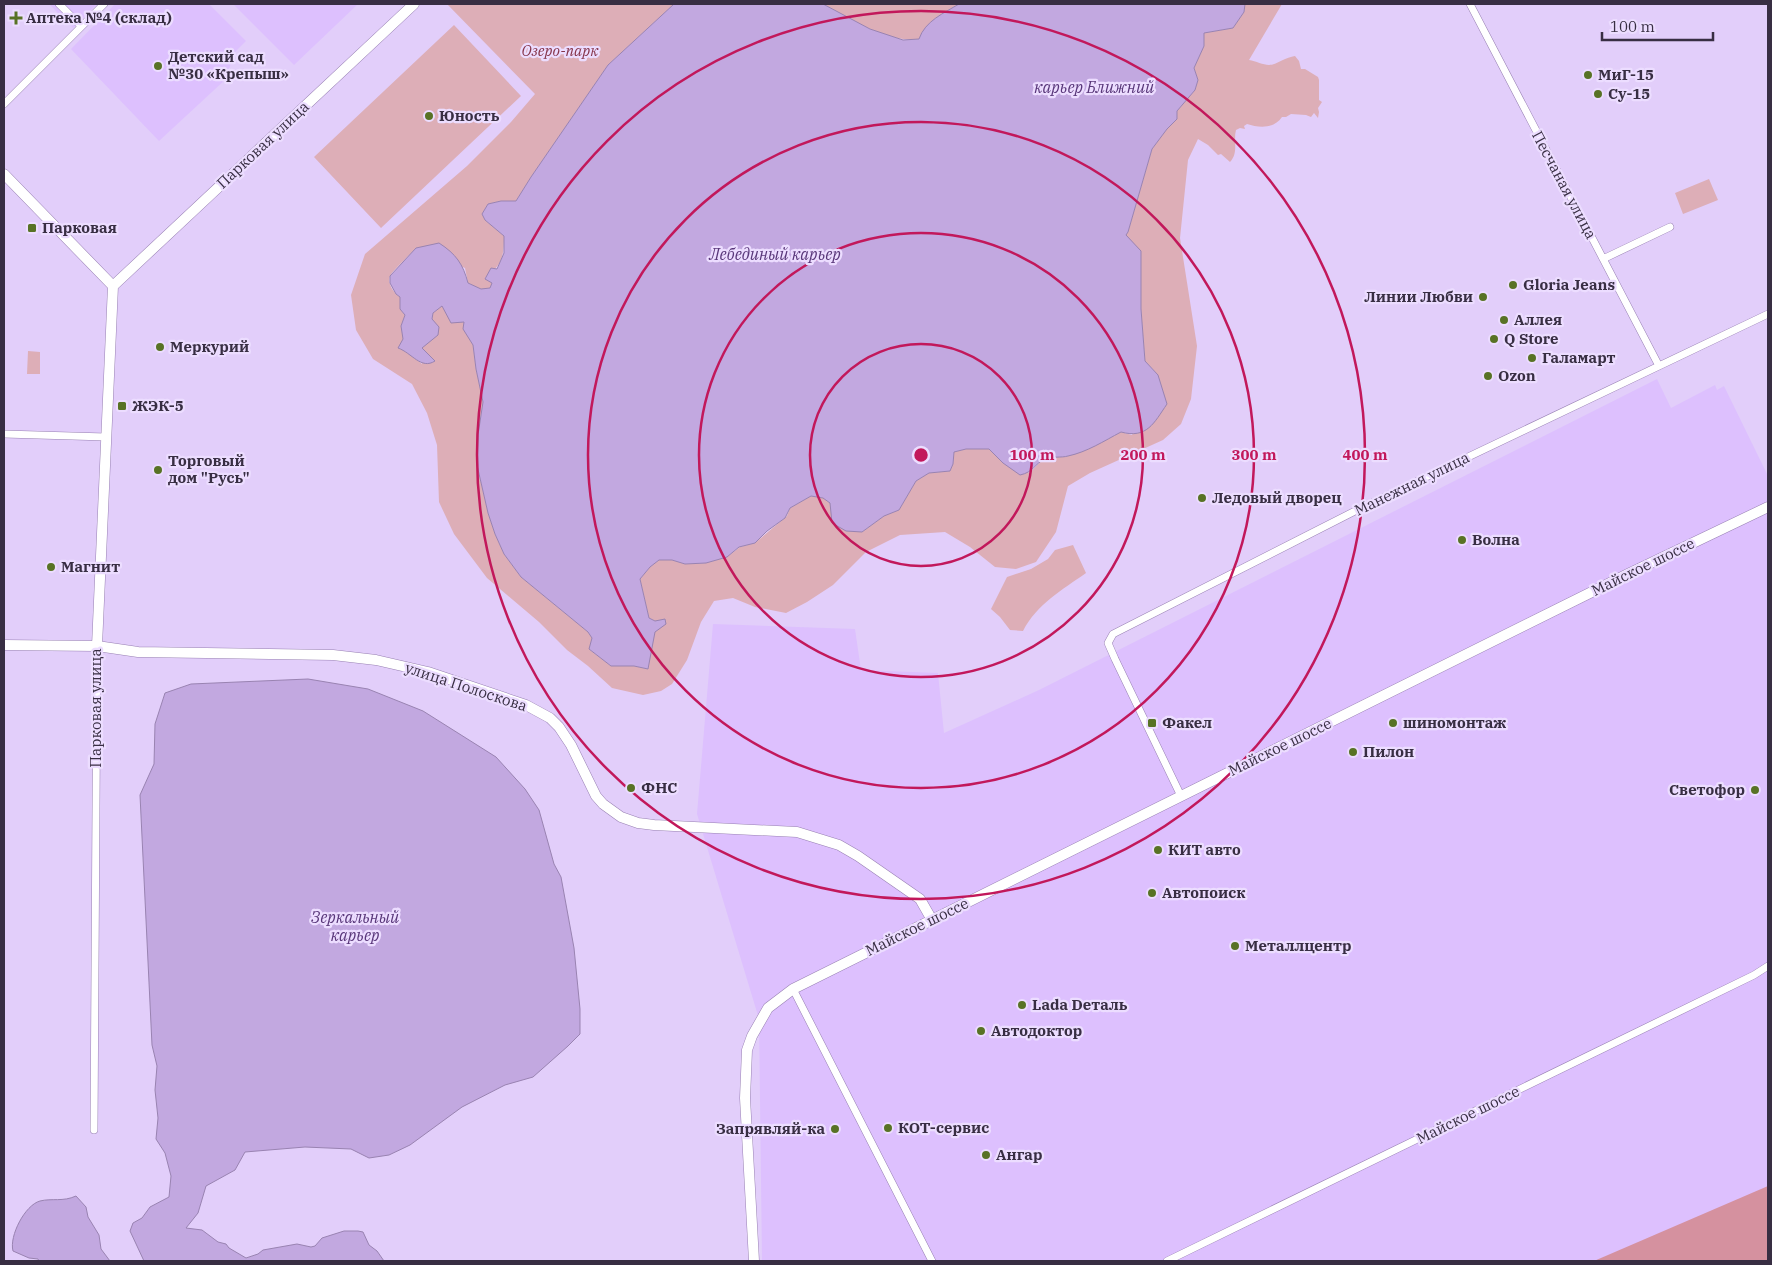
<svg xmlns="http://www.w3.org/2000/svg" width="1772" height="1265" font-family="'IBM Plex Serif',serif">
  <rect width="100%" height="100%" fill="#e2cefa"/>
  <!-- built -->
  <path fill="#ddc0fe" d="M49 4H97L73 28Z
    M115 4H209L246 41 234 53 226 79 159 141 71 49Z
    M233 4H358L294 65Z
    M1657 379 1671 408 1715 385 1717 390 1724 386 1768 476V1188L1595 1261H762L759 1019 697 814 713 624 855 629 861 670 938 673 944 733 1039 690Z"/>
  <!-- green -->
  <path fill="#ddaeb7" d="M447 4H674L608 65 531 177 516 201H501L488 204 482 214 485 220 504 236C504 257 502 265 485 278L492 283 490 288 481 290 468 283 465 268 416 248C411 254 393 270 390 276 387 284 394 293 400 297V309L405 315 401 326 407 351 422 364V348L435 324 432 319 433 313 442 306 464 322 473 345 476 369 483 402 478 435 477 465 488 513 495 534 504 554 521 577 588 632 592 638 590 650 611 666H634L648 669 655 621 649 618 640 579 650 567 659 560H672L685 564 706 563 727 557 740 547 755 543 787 516 790 508 811 496 823 498 830 503 831 513 862 532 884 516 899 510 916 481 929 473 950 471 953 464 954 452 966 449H989L1003 463 1030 473C1037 465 1043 457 1055 457 1061 457 1066 457 1071 455 1088 449 1105 441 1121 432L1132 435 1158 375 1145 361 1141 309 1125 235 1128 232 1152 149 1167 129 1177 119V111L1195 90 1198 80 1194 68 1204 46V33L1233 28 1244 12 1245 4H1282L1249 60C1256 61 1263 65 1269 65 1276 65 1286 57 1295 56L1299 61 1301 69H1305L1318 77 1319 80V100L1322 102 1318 108 1319 112 1318 118 1314 113 1311 117 1306 115 1291 114 1286 117H1282C1274 129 1259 128 1247 124L1244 126 1245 129 1240 128 1236 130C1233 141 1239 152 1230 162L1221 154 1218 155 1208 145 1198 139 1188 160 1180 238 1197 346 1191 399 1181 424 1163 440 1090 473 1068 486 1056 532 1036 562 1016 569 995 567 970 547 945 532 900 535 866 552 833 585 807 602 786 613 755 607 733 598 714 601 701 622 687 660 672 684 661 691 643 695 612 688 588 666 567 650 539 622 487 578 454 534 439 502 437 445 427 413 412 384 373 359 356 330 351 295 365 254 467 166 511 122 535 94Z
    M823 4H959L943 13 919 39C885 43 853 19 823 4Z
    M454 25 521 96 381 228 314 157Z
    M1709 179 1718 200 1683 214 1675 193Z
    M28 351 40 352V374H27Z
    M1073 545 1086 573C1062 590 1037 604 1023 631L1010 630 1000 617 991 609 1007 577 1031 569 1048 559 1055 550Z"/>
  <!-- forest -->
  <path fill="#d5919f" d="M1768 1186V1261H1594Z"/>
  <!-- water -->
  <path fill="#c2a8e0" stroke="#9983b1" d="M674 4H823L870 29 903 40 919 39C925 21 944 13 959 4H1245L1244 12 1233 28 1204 33V46L1194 68 1198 80 1195 90 1177 111V119L1167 129 1152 149 1128 232 1126 235 1141 251V309L1145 361 1158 375 1167 404C1154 423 1147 439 1121 432 1104 441 1087 452 1068 456 1061 458 1053 456 1045 459 1034 464 1034 472 1020 475L1003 463 989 449H966L954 452 953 464 950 471 929 473 916 481 899 510 884 516 862 532 846 531 832 523 830 503 823 498 811 496 790 508 785 518 767 531 755 543 739 547 727 557 706 563 685 564 672 560H659L650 567 640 579 649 618 655 621 665 619 666 624 655 632 648 669 634 666H611L589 649 592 638 588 632 521 577 504 554 495 534 488 513 477 465 478 435 483 402 476 369 473 345 463 329 464 322 451 323 442 306 433 313 432 319 439 327 438 335 422 348 435 361C421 370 412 353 398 348L403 339 401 326 405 315 400 309V297L396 294 390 283V276L416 248 439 243C456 254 463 264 468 283L481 289 490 288 492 283 485 279 491 268 497 269 504 253V236L485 220 482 214 488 204 501 201H516L531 177 608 65Z
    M308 679 368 689 423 711 496 757 525 789 539 810 554 864 561 877 574 948 580 1009V1034L568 1046 533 1077 505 1085 462 1107 410 1145 389 1155 369 1158 351 1149 305 1147 245 1152 235 1170 206 1186 198 1213 186 1228 202 1230 218 1242 226 1244 229 1248 246 1258 258 1254 263 1250 297 1244 311 1247 315 1246 322 1238 344 1231H358L363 1232 369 1245 377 1251 384 1261H144L130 1231 133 1223 142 1218 150 1207 169 1197 171 1176 165 1153 156 1139 158 1118 155 1090 157 1066 152 1045 140 795 154 764 155 724 165 693 191 684Z
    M76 1196 86 1207 88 1217 99 1235 101 1249 110 1261H39L38 1259 29 1258 13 1251C9 1236 25 1205 40 1201 52 1198 63 1202 76 1196Z"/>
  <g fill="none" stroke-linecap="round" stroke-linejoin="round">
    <defs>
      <path id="street" d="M59 4 81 26
        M1470 4 1659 366
        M4 104 104 4
        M1603 259 1670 227
        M4 434 106 437
        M1181 796 1115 659 1108 643 1113 634 1361 508 1768 314
        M793 989 932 1261
        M94 1130 97 646
        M1167 1261 1754 975 1768 966"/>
      <path id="secondary" d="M4 174 113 286
        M4 645 97 646 138 652 333 655 376 660 428 672 526 705 550 718 559 727 571 745 596 796 603 804 621 817 638 823 654 825 797 832 839 845 858 856 920 899 932 920
        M97 646 113 286 414 4
        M754 1261 745 1098 747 1050 752 1036 768 1008 793 989 1628 574 1768 507"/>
    </defs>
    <!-- street casing -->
    <use href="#street" stroke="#9880b3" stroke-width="8"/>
    <!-- secondary casing -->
    <use href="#secondary" stroke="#9880b3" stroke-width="11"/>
    <!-- street -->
    <use href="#street" stroke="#fff" stroke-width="7"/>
    <!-- secondary -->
    <use href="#secondary" stroke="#fff" stroke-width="10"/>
  </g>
  <!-- distance rings -->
  <g fill="none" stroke="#c2185b" stroke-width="2.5">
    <circle cx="921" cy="455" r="111"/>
    <circle cx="921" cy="455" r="222"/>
    <circle cx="921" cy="455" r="333"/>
    <circle cx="921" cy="455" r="444"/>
  </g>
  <!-- markers -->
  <g fill="#587225" stroke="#ecddff" stroke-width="2">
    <path d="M13.5 10.5h5v5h5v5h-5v5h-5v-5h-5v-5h5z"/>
    <circle cx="158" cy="66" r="5"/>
    <circle cx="1588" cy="75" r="5"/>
    <circle cx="1598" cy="94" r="5"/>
    <circle cx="429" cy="116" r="5"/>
    <rect x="27" y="223" width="10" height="10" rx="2.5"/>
    <circle cx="1513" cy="285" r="5"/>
    <circle cx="1483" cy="297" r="5"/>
    <circle cx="1504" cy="320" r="5"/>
    <circle cx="1494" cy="339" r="5"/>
    <circle cx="160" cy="347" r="5"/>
    <circle cx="1532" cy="358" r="5"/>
    <circle cx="1488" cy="376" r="5"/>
    <rect x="117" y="401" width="10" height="10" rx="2.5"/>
    <circle cx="158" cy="470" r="5"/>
    <circle cx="1202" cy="498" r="5"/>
    <circle cx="1462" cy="540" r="5"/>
    <circle cx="51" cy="567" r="5"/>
    <rect x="1147" y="718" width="10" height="10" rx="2.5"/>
    <circle cx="1393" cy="723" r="5"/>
    <circle cx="1353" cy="752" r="5"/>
    <circle cx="631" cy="788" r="5"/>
    <circle cx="1755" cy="790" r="5"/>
    <circle cx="1158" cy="850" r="5"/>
    <circle cx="1152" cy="893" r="5"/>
    <circle cx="1235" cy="946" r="5"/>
    <circle cx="1022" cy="1005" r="5"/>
    <circle cx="981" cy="1031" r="5"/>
    <circle cx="888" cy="1128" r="5"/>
    <circle cx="835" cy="1129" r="5"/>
    <circle cx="986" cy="1155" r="5"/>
  </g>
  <g text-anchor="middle" stroke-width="4.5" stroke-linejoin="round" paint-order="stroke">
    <!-- poi labels -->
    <g font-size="15" font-weight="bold" fill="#382e43" stroke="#ecddff" text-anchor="start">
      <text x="26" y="23">Аптека №4 (склад)</text>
      <text x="168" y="62">Детский сад<tspan x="168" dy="17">№30 «Крепыш»</tspan></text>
      <text x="1598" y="80">МиГ-15</text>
      <text x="1608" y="99">Су-15</text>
      <text x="439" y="121">Юность</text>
      <text x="42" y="233">Парковая</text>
      <text x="1523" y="290">Gloria Jeans</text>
      <text x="1473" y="302" text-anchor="end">Линии Любви</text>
      <text x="1514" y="325">Аллея</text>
      <text x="1504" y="344">Q Store</text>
      <text x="170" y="352">Меркурий</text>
      <text x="1542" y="363">Галамарт</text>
      <text x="1498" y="381">Ozon</text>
      <text x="132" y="411">ЖЭК-5</text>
      <text x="168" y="466">Торговый<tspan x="168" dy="17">дом "Русь"</tspan></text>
      <text x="1212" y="503">Ледовый дворец</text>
      <text x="1472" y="545">Волна</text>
      <text x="61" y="572">Магнит</text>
      <text x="1162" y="728">Факел</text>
      <text x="1403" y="728">шиномонтаж</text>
      <text x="1363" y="757">Пилон</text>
      <text x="641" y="793">ФНС</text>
      <text x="1745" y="795" text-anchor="end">Светофор</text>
      <text x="1168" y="855">КИТ авто</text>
      <text x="1162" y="898">Автопоиск</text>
      <text x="1245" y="951">Металлцентр</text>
      <text x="1032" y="1010">Lada Dеталь</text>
      <text x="991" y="1036">Автодоктор</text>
      <text x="898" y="1133">КОТ-сервис</text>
      <text x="825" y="1134" text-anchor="end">Запрявляй-ка</text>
      <text x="996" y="1160">Ангар</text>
    </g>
    <!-- park labels -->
    <g font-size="15" font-style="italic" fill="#86354b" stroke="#ecddff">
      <text x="560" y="56">Озеро-парк</text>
    </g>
    <!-- street labels -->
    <g font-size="15" fill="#382e43" stroke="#ecddff">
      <text transform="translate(263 145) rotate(-43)" y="5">Парковая улица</text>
      <text transform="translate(1564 185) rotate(62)" y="5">Песчаная улица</text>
      <text transform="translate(1412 484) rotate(-26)" y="5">Манежная улица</text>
      <text transform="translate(1643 567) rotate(-26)" y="5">Майское шоссе</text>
      <text transform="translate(466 687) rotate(18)" y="5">улица Полоскова</text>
      <text transform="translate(96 708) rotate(-90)" y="5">Парковая улица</text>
      <text transform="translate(1280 747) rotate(-26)" y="5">Майское шоссе</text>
      <text transform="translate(917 927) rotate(-26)" y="5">Майское шоссе</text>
      <text transform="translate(1468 1115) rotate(-26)" y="5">Майское шоссе</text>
    </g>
    <!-- water labels -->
    <g font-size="16" font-style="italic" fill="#59377a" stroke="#ecddff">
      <text x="1094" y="93">карьер Ближний</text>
      <text x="775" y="260">Лебединый карьер</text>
      <text x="355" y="923">Зеркальный<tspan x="355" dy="18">карьер</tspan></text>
    </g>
  </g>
  <circle cx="921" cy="455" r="8" fill="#c2185b" stroke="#ecddff" stroke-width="2.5"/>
  <g font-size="15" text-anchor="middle" font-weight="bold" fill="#c2185b" stroke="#ecddff" stroke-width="4.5" stroke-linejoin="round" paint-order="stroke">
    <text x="1032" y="460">100 m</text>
    <text x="1143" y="460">200 m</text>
    <text x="1254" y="460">300 m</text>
    <text x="1365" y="460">400 m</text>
  </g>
  <!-- border -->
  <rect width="1772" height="1265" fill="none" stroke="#382e43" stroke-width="10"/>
  <!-- scale -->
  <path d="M1602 32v8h111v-8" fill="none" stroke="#382e43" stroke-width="2.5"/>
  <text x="1610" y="32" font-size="15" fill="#382e43" stroke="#ecddff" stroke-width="4" paint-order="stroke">100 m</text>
</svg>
